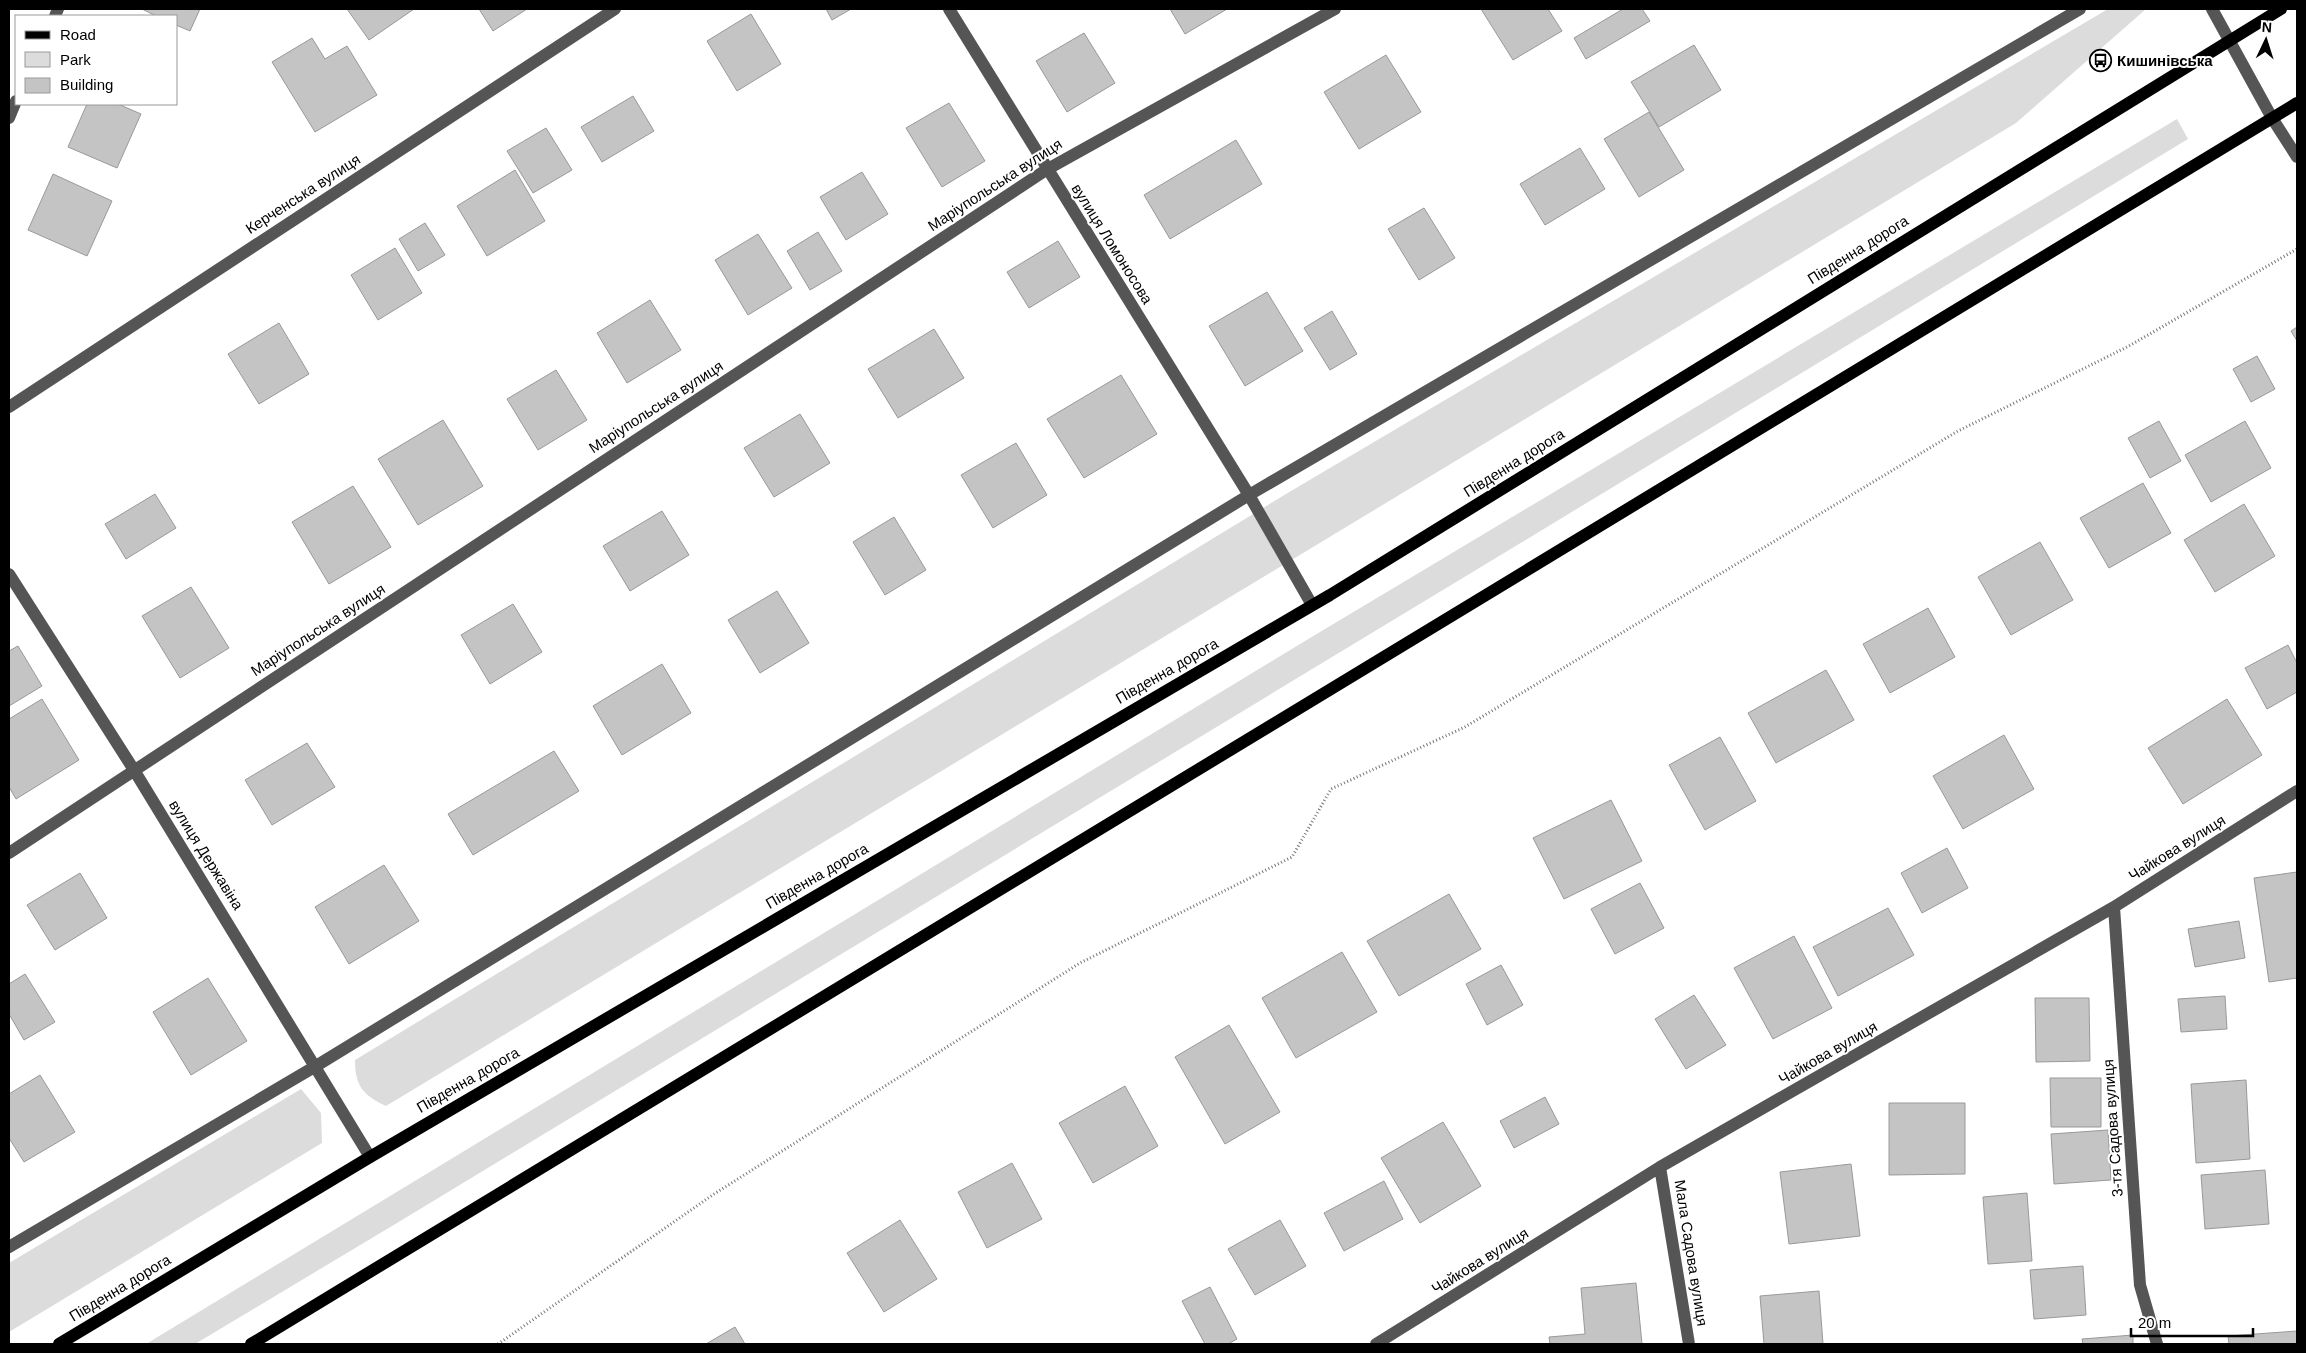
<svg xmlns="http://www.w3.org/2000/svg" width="2306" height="1353" font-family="Helvetica,sans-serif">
  <rect width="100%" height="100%" fill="#fff"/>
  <!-- green -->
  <path fill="#dcdcdc" d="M2108 9H2146L2016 123 386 1106C363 1095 355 1086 355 1060L1291 491Z
    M2177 119 2188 139 397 1223 195 1344H146L1315 635Z
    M301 1089 321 1113 322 1143 9 1332V1263Z"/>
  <!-- building -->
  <path fill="#c4c4c4" stroke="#999" d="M142 9H200L190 31 176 25V16H156Z
    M347 9H414L369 40Z
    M479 9H527L493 31Z
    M826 9H851L832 20Z
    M1170 9H1227L1185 34Z
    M1481 9H1548L1562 31 1513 60Z
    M1623 9H1642L1650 21 1586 59 1574 38Z
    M751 14 781 64 737 91 707 41Z
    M1084 33 1115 83 1067 112 1036 61Z
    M312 38 325 59 347 46 377 95 315 132 272 62Z
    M1694 45 1721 90 1659 127 1631 82Z
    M1386 55 1421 112 1359 149 1324 92Z
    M633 96 654 131 602 162 581 127Z
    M949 103 985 161 942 187 906 128Z
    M87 104H118L141 114 117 168 68 147Z
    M1649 112 1684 170 1639 197 1604 139Z
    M546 128 572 170 533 193 507 151Z
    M1236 140 1262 184 1170 239 1144 195Z
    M1580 148 1605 189 1545 225 1520 184Z
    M515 170 545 221 487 256 457 206Z
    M862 172 888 214 846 240 820 197Z
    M53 174 112 201 87 256 28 230Z
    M1424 208 1455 258 1419 280 1388 229Z
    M425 223 445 255 418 271 399 239Z
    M818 232 842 271 810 290 787 251Z
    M758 234 792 288 748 315 715 260Z
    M1058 241 1080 277 1029 308 1007 272Z
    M395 248 422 293 378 320 351 275Z
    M1267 292 1303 351 1245 386 1209 326Z
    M650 300 681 350 627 383 597 333Z
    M1332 311 1357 354 1330 370 1304 328Z
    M279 323 309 374 259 404 228 354Z
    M2297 327V341L2291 331Z
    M934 329 964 378 898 418 868 369Z
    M2257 356 2275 389 2251 402 2233 369Z
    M556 370 587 420 538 450 507 399Z
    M1121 375 1157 434 1084 478 1047 419Z
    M800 414 830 463 774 497 744 448Z
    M443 420 483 486 418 525 378 459Z
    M2159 421 2181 461 2150 478 2128 438Z
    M2245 421 2271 468 2211 502 2185 455Z
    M1016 443 1047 495 993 528 961 475Z
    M2143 483 2171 533 2109 568 2080 518Z
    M353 486 391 547 329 584 292 522Z
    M155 494 176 528 126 559 105 524Z
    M2244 504 2275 556 2215 592 2184 540Z
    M662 511 689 555 630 591 603 546Z
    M894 517 926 570 885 595 853 542Z
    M2040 542 2073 600 2011 635 1978 577Z
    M191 587 229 648 180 678 142 616Z
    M777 591 809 643 760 673 728 620Z
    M513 604 542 652 490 684 461 635Z
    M1928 608 1955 657 1890 693 1863 644Z
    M2288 645 2297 663V692L2267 709 2245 668Z
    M18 646 42 686 9 706V651Z
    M662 664 691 713 622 755 593 706Z
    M1826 670 1854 720 1776 763 1748 713Z
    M42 699 79 760 16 799 9 787V719Z
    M2227 699 2262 755 2183 804 2148 748Z
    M2004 735 2034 789 1963 829 1933 776Z
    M1720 737 1756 801 1705 830 1669 765Z
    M307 743 335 787 272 825 245 780Z
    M554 751 579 791 473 855 448 814Z
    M1611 800 1642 861 1564 899 1533 838Z
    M1947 848 1968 888 1922 913 1901 873Z
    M384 865 419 921 349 964 315 907Z
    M2297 872V978L2269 982 2254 878Z
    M80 873 107 918 55 950 27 905Z
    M1640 883 1664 928 1615 954 1591 909Z
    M1449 894 1481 949 1399 996 1367 941Z
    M1888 908 1914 955 1838 996 1813 947Z
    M2239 921 2245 958 2195 967 2188 929Z
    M1794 936 1832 1008 1773 1039 1734 968Z
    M1342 952 1377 1012 1296 1058 1262 998Z
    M1501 965 1523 1005 1487 1025 1466 984Z
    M25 974 55 1022 24 1040 9 1014V984Z
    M208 978 247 1041 191 1075 153 1012Z
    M1694 995 1726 1045 1686 1069 1655 1019Z
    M2225 996 2227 1029 2181 1032 2178 999Z
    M2035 998H2089L2090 1061 2036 1062Z
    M1229 1025 1280 1112 1225 1144 1175 1057Z
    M40 1075 75 1132 24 1162 9 1138V1094Z
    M2050 1078H2101V1127H2051Z
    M2246 1080 2250 1159 2196 1163 2191 1084Z
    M1125 1086 1158 1146 1093 1183 1059 1123Z
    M1545 1097 1559 1124 1514 1148 1500 1121Z
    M1889 1103H1965V1174L1889 1175Z
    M1443 1122 1481 1186 1420 1223 1381 1158Z
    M2108 1130 2111 1180 2054 1184 2051 1134Z
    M1012 1163 1042 1219 987 1248 958 1192Z
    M1851 1164 1860 1236 1789 1244 1780 1172Z
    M2265 1170 2269 1224 2205 1229 2201 1175Z
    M1384 1181 1403 1219 1344 1251 1324 1213Z
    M2027 1193 2032 1261 1988 1264 1983 1197Z
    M900 1220 937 1279 884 1312 847 1253Z
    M1280 1220 1306 1266 1255 1295 1228 1249Z
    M2083 1266 2086 1315 2034 1319 2030 1270Z
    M1636 1283 1642 1344H1550L1549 1337 1585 1334 1581 1288Z
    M1210 1287 1237 1339 1228 1344H1205L1182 1301Z
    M1819 1291 1823 1344H1764L1760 1296Z
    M735 1327 745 1344H706Z
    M2297 1331V1344H2229L2228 1336Z
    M2133 1335V1344H2083L2082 1339Z"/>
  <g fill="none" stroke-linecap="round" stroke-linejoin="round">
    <!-- path -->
    <path stroke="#777" stroke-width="3" stroke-dasharray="1 2.5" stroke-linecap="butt" d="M498 1344 714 1194 1080 963 1292 857 1331 789 1465 727 1958 431 2129 346 2297 249"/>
    <!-- minor -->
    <path stroke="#555" stroke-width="12" d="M949 9 1249 495 1312 605
      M2212 9 2272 118 2297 157
      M55 16 58 9
      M9 118 16 101
      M9 407 615 9
      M9 574 134 770 370 1157
      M9 853 1046 170 1335 9
      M2114 907 2140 1285 2157 1344
      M1660 1167 1689 1344
      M9 1247 316 1066 1249 495 2080 9
      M1376 1344 1660 1167 2114 907 2297 791"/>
    <!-- major -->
    <path stroke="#000" stroke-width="12" d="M59 1344 370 1157 1330 595 2281 9
      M251 1344 2297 103"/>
  </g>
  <!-- icons -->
  <defs>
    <symbol id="bus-ring" viewBox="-11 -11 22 22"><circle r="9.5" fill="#fff" stroke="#000" stroke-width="1.5"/><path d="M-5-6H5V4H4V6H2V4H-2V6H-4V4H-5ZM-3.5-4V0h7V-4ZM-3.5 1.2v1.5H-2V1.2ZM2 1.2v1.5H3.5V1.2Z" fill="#000"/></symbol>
  </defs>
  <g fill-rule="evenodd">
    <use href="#bus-ring" x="2088" y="48" width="25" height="25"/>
  </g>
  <g text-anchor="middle" stroke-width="4" stroke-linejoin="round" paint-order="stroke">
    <!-- poi labels -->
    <g font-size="15" font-weight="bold" fill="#000" stroke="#fff" text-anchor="start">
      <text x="2117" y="66">Кишинівська</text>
    </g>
    <!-- street labels -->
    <g font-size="15" fill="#000" stroke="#fff">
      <text transform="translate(995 185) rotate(-33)" y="5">Маріупольська вулиця</text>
      <text transform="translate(303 194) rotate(-33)" y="5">Керченська вулиця</text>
      <text transform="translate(1112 244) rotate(58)" y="5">вулиця Ломоносова</text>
      <text transform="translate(1858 250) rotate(-32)" y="5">Південна дорога</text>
      <text transform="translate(656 407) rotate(-33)" y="5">Маріупольська вулиця</text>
      <text transform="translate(1514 463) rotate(-32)" y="5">Південна дорога</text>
      <text transform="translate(318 630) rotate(-33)" y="5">Маріупольська вулиця</text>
      <text transform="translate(1167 671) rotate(-30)" y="5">Південна дорога</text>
      <text transform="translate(2177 848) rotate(-32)" y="5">Чайкова вулиця</text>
      <text transform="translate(206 855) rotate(58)" y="5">вулиця Державіна</text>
      <text transform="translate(817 876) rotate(-30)" y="5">Південна дорога</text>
      <text transform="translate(1828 1053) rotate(-30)" y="5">Чайкова вулиця</text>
      <text transform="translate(468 1080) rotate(-30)" y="5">Південна дорога</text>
      <text transform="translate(2113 1128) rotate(-94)" y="5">3-тя Садова вулиця</text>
      <text transform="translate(1691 1253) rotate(81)" y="5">Мала Садова вулиця</text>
      <text transform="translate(1480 1261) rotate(-32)" y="5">Чайкова вулиця</text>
      <text transform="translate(120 1288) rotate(-31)" y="5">Південна дорога</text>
    </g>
  </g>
  <!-- border -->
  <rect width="2306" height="1353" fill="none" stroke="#000000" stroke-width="20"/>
  <!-- legend -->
  <rect x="15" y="15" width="162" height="90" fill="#ffffff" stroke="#999999"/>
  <rect x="25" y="31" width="25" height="8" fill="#000000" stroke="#999999"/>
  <text x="60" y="40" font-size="15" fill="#000000">Road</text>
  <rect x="25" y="52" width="25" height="15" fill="#dcdcdc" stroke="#999999"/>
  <text x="60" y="65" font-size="15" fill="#000000">Park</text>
  <rect x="25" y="78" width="25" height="15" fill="#c4c4c4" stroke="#999999"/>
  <text x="60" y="90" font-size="15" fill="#000000">Building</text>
  <!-- north arrow -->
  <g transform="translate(2266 40) rotate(4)" stroke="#ffffff" stroke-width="4" paint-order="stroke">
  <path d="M0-4L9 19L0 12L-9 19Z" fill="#000000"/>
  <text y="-8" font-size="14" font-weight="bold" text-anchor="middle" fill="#000000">N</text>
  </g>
  <!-- scale -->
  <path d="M2131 1328v8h122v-8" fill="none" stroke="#000000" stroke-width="2.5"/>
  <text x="2138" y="1328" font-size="15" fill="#000000" stroke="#ffffff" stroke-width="4" paint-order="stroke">20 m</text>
</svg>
